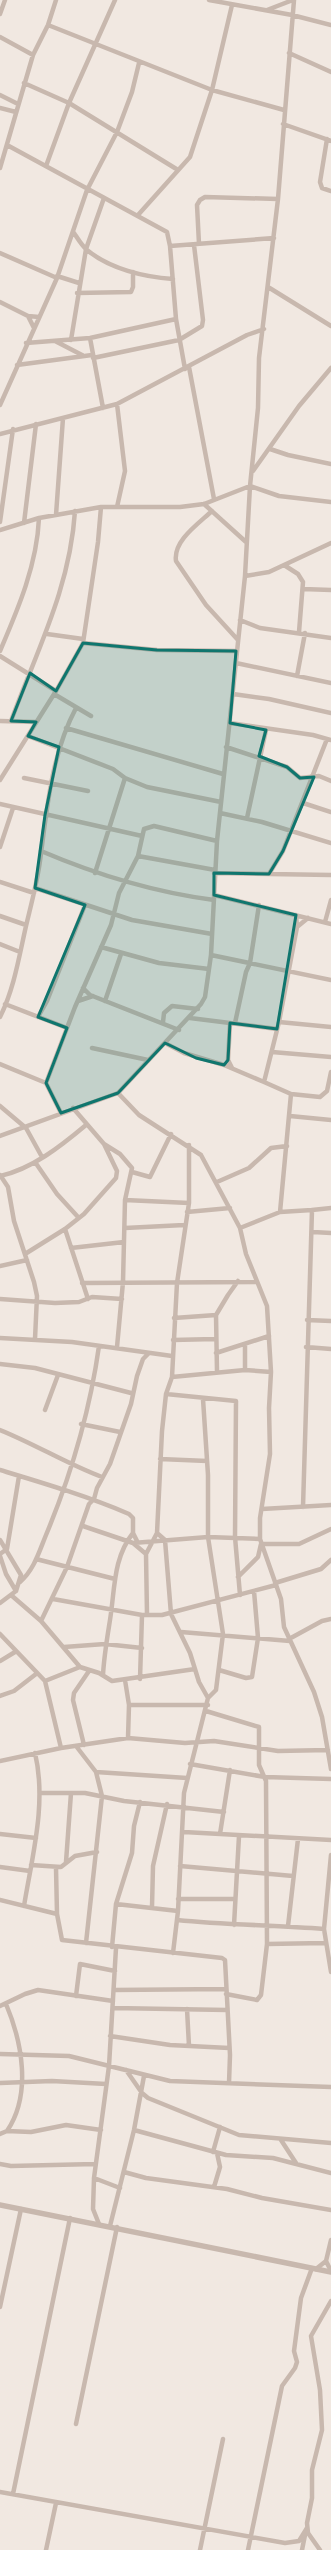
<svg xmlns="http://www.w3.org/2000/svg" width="331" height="2550" font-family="Manrope,sans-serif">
  <rect width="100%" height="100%" fill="#f1e8e1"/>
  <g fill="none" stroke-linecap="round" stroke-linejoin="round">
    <!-- minor -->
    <path stroke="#c8b8ae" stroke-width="4.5" d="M209 0 292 15 331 25
      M267 10 293 0
      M0 14 5 0
      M48 25 212 90 284 110
      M0 37 33 55
      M289 53 331 72
      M24 83 69 103 178 170
      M0 95 18 104
      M0 108 16 112
      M283 124 331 141
      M327 139 320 182 322 188 331 191
      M7 145 167 232 170 246 176 319 185 369
      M46 166 69 103 115 0
      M0 168 33 55 48 25 56 0
      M138 215 190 157 212 90 232 5
      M74 233C78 239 82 246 87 250 110 269 144 277 173 279
      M199 244 197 205 200 200 205 197 278 199
      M170 246 274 238
      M0 253 57 278
      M57 276 79 283
      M268 287 331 326
      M77 293 131 292 133 287V272
      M0 302 28 316 39 317
      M28 316 34 328
      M90 338 103 408
      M71 340 86 249 104 198
      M55 341 82 355
      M26 343 90 338 176 319
      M93 358 179 340 202 326 203 320 194 245
      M17 365 92 355
      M189 367 214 499
      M117 404 125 471 117 507
      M0 405 57 278 87 190 117 132 132 92 139 63
      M0 434 117 404 247 335 264 329
      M270 449 288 455 331 464
      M253 471 299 406 331 368
      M204 504 246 542
      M212 511C198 524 173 541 176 561L206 605 238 640
      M56 515 63 418
      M0 522 13 429
      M24 523 36 424
      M0 530 39 518 101 507H180L204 504 250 486 258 408 259 358 278 199 294 0
      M284 565 298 574 303 582 299 632
      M245 576 269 572 331 543
      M303 589 331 590
      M240 620 260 628 331 638
      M47 634 83 639
      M83 643 157 650 236 651
      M0 651C18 609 37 565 39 518
      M0 656 56 691
      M236 663 331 683
      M297 676 305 633
      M54 694 91 716
      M233 694 269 699 331 713
      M0 721 36 722
      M11 721C37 650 70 588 75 511
      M230 723 313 735 331 740
      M66 728 223 774
      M28 736 113 769 125 778 147 787 221 802
      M226 747 287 767 300 778 319 776 331 781
      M24 778 88 791
      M0 780 56 691 83 643 98 542 101 507
      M303 803 331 812
      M0 804 142 836
      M220 813 262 822 331 843
      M247 818 266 730
      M0 847 13 808
      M41 851C97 875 153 892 214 900
      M138 856 215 870
      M95 873 125 778
      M214 873 331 875
      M269 874 283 851 327 739
      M0 882 34 893
      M35 888 132 920 212 934
      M214 895 331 924
      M296 915 297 927 279 1022 264 1082 291 1094 320 1097 327 1091 331 1072
      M0 916 26 925
      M325 922 331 900
      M297 927 308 918
      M0 944 20 952
      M101 947 159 963 209 969
      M211 955 331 980
      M83 988 90 995 179 1030
      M78 1001 93 996
      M105 1001 121 954
      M5 1004 67 1028
      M0 1017C14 989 19 957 26 926 31 905 37 883 40 861 47 809 51 755 76 708
      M38 1017 47 1001 85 905
      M190 1018 277 1029
      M163 1022 164 1013 172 1006 198 1009
      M279 1022 331 1027
      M235 1023 246 972 250 963 259 905
      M230 1024 228 1060 232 1068
      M165 1043 184 1053 224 1065 264 1082
      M92 1048 148 1060
      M272 1052 331 1057
      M0 1064 46 1083 61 1113
      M46 1083 75 1007 111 925 119 893 138 856 144 829 154 826 217 841
      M118 1093 139 1115 201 1155 240 1228 246 1254 267 1306 271 1372 269 1408 270 1454 260 1518V1539L281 1599 284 1627 314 1692 322 1717 331 1769
      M0 1106 26 1128 42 1157
      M73 1108 104 1144 120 1154 132 1168 125 1200 123 1282 117 1347
      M290 1116 331 1120
      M0 1136 118 1093 201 1004 205 997 211 955 217 841 245 576 250 486 279 496 331 502
      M35 1162 57 1194 78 1217
      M132 1172 150 1177 171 1134
      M0 1175 8 1187 14 1221 34 1282 37 1296 35 1339
      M0 1176C32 1169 61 1146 86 1125
      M217 1182 249 1168 271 1148 287 1146
      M125 1200 189 1203
      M312 1210 331 1208
      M187 1212 230 1208
      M280 1212 291 1094
      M125 1228 184 1225
      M240 1228 280 1212 312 1210 303 1507
      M65 1229 88 1299
      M313 1232 331 1233
      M71 1248 124 1242
      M25 1254 65 1229 84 1214 116 1178 117 1171 104 1144
      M0 1266 27 1260
      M82 1283 257 1282
      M0 1299 55 1303 79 1302 92 1297 122 1299
      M216 1315 217 1372
      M174 1318 216 1315 228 1295 238 1281
      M307 1320 331 1321
      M0 1338 72 1342 172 1356
      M173 1340 215 1339
      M245 1344V1370
      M306 1347 331 1349
      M216 1353 269 1336
      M0 1364 35 1368 131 1393
      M172 1377 245 1370 271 1372
      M166 1394 236 1401 235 1537 240 1595
      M203 1399 208 1475V1537L223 1634 216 1690 208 1698
      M45 1410 58 1375
      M81 1424 120 1432
      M0 1430C35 1444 67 1464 102 1477
      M160 1459 207 1461
      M0 1470C43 1483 87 1496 129 1514L133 1518V1533L138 1543
      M262 1509 331 1505
      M83 1526 133 1543 208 1537 260 1539
      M157 1533 165 1540 171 1614 190 1653 199 1682 208 1698 184 1793 178 1911 173 1953
      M0 1540 21 1575 16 1591 0 1603
      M133 1543 146 1554
      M0 1554 7 1549 19 1476
      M0 1556 6 1574 16 1591
      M36 1559 115 1579
      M238 1577 258 1557 261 1544H299L331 1529
      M20 1582C34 1570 39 1552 46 1535 71 1475 90 1410 99 1346
      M275 1583 321 1569 331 1560
      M11 1595 41 1621 80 1667 99 1673 112 1681 195 1669
      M53 1599 142 1615H162L276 1585
      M147 1615 146 1554 157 1533 162 1431 166 1394 172 1377 177 1283 189 1203V1145
      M41 1621 67 1567 89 1504 94 1499 97 1488 110 1464 131 1404 137 1376 143 1359 149 1353
      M181 1632 290 1641
      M0 1634 45 1681 61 1748
      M289 1639 322 1621 331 1619
      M64 1647 105 1644 142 1648
      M0 1661 15 1652
      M219 1670 246 1678 252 1677 258 1638 254 1591
      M103 1675C104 1656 107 1639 110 1620 115 1589 113 1558 133 1533
      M140 1679 142 1615
      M125 1680 129 1705 128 1738
      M45 1681 80 1667
      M0 1696 14 1691 36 1674
      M129 1705H208
      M206 1711 259 1727V1765L266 1781 267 1944 261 1995 257 2000 226 1994
      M84 1745 73 1700 74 1693 89 1671
      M76 1746 96 1772 102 1796 86 1943
      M0 1761 61 1748 128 1738 185 1743 214 1741 278 1751 328 1750
      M190 1764 265 1777 331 1779
      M96 1772 187 1778
      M40 1793H85L124 1801 224 1812
      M184 1832 331 1840
      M0 1834 36 1838
      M220 1834 230 1770
      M331 1855 324 1929 331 1972
      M66 1862 71 1793
      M31 1865 61 1867 75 1856 97 1852
      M180 1866 293 1876
      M0 1867 30 1871
      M56 1868 57 1914 62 1940 222 1958 225 1960 230 2055 229 2083
      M178 1899H235
      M0 1900 57 1914
      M116 1904 178 1911
      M24 1906C32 1857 47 1803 35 1753
      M152 1907 153 1866 167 1804
      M177 1920C226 1925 275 1925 324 1929
      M234 1925 239 1836
      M288 1926 298 1839
      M267 1944 325 1943
      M112 1947 116 1904 132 1853 134 1826 140 1802
      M114 1990 226 1989
      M76 1996 80 1964 115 1971
      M6 2004C22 2042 32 2094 7 2131
      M0 2006 25 1994 38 1990 113 2001
      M113 2008 227 2010
      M187 2009 189 2046
      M110 2036 170 2045 229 2048
      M0 2054 69 2056 170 2081 331 2087
      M126 2070 142 2093 148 2098 239 2135 331 2143
      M0 2083 52 2081 106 2084
      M134 2130 226 2155 273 2158 331 2173
      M0 2134 7 2131 31 2132 66 2125 101 2130
      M281 2140 296 2163
      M213 2152 220 2127
      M0 2164 11 2166 95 2164
      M124 2172 146 2178 227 2189 262 2198 331 2210
      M94 2178 120 2188
      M214 2187 220 2167 217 2153
      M99 2224 93 2209 94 2178 109 2066 116 1948
      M110 2226 134 2130 144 2076
      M326 2261 331 2271
      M316 2269 326 2261 331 2240
      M0 2307 21 2209
      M76 2424 117 2227
      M0 2492 285 2543 299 2541 307 2528
      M13 2494 70 2218
      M46 2550 56 2503
      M200 2550 223 2439
      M248 2550 282 2386 295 2368 297 2362 294 2351 301 2298 312 2268
      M302 2550 305 2535
      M320 2550 308 2533 307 2523 312 2498V2470L322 2430 320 2390 311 2336 331 2301"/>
    <!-- tertiary -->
    <path stroke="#c8b8ae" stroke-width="5.5" d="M0 2205 331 2272"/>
  </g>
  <!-- marked area -->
  <path fill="#0f766e" fill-opacity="0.2" stroke="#0f766e" stroke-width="3" stroke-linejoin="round" d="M83 643 157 650 236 651 230 723 266 730 259 756 287 767 300 778 314 777 283 851 269 874 214 873V895L296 915 277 1029 230 1023 228 1060 224 1065 196 1058 165 1043 118 1093 61 1113 46 1083 67 1028 38 1017 85 905 35 888 45 815 59 747 28 736 36 722 11 721 30 673 56 691Z"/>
</svg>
